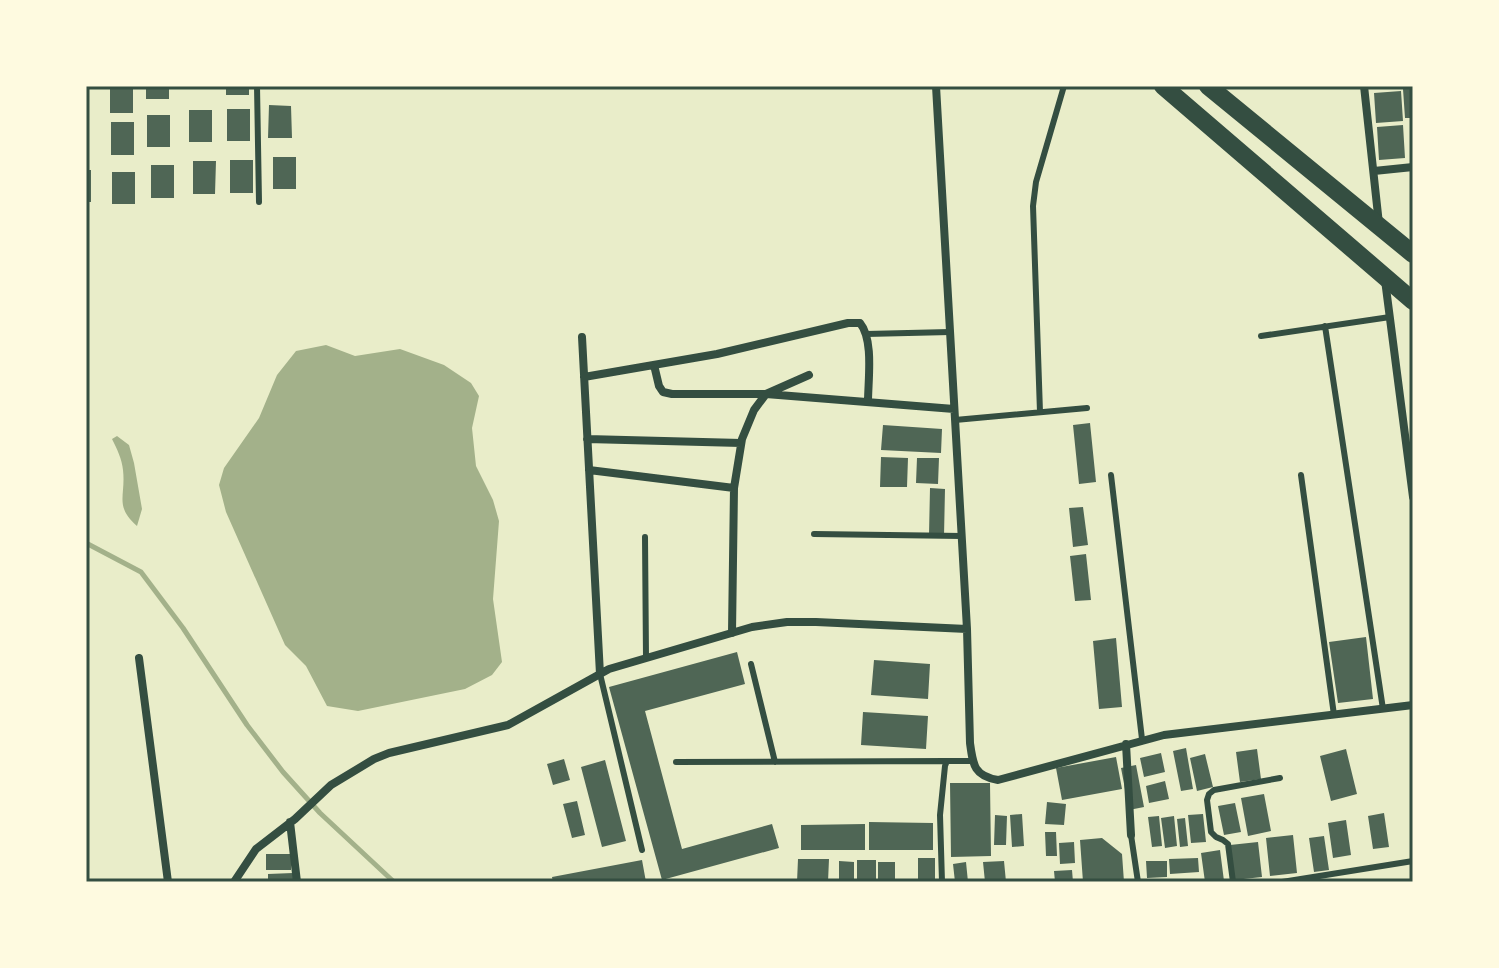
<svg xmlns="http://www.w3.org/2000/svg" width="1499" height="968" font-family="Inter,sans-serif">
  <rect width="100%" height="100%" fill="#e9edc9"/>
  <!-- water -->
  <path fill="#a3b18a" d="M326 345 355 356 400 349 444 365 471 383 479 396 472 428 476 466 493 500 499 521 493 599 502 662 492 675 465 689 358 711 327 706 306 666 285 645 226 512 219 485 224 468 259 418 277 375 296 351Z
    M117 436 129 445 134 463 142 509 137 526C114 506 126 496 123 470 122 459 117 449 112 439Z"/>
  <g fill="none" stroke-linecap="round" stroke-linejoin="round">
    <!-- stream -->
    <path stroke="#a3b18a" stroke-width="5" d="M86 543 141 572 183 628 247 725 283 772 320 813 394 882"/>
  </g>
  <!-- building -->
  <path fill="#4f6655" d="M110 86H133V113H110Z
    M146 86H169V99H146Z
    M226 86H249V95H226Z
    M1413 88V118H1405L1403 89Z
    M1401 91 1403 121 1376 123 1374 93Z
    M269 105 291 106 292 138H268Z
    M227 109H250V141H227Z
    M189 110H212V142H189Z
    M147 115H170V147H147Z
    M111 122H134V155H111Z
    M1403 125 1405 158 1379 160 1377 127Z
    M273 157H296V189H273Z
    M230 160H253V193H230Z
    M193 161H216L215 194H193Z
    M151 165H174V198H151Z
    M86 170H91V202H86Z
    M112 172H135V204H112Z
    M1090 423 1096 482 1079 484 1073 425Z
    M883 425 942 429 941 453 881 450Z
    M881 457 908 458 907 487H880Z
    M917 458H939L938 484 916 483Z
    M930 488 945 489 944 536 929 535Z
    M1083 507 1088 545 1073 547 1069 508Z
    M1086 554 1091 600 1075 601 1070 556Z
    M1366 637 1373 699 1338 703 1329 642Z
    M1116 638 1122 707 1099 709 1093 641Z
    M737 652 745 684 645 711 682 849 772 824 779 848 662 880 609 687Z
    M874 660 930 664 928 699 871 695Z
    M863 712 928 716 926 749 861 745Z
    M1186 748 1193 789 1181 791 1173 751Z
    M1257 749 1261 779 1240 782 1236 752Z
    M1346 749 1357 794 1331 801 1320 756Z
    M1161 753 1165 772 1144 777 1140 758Z
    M1205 754 1213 787 1197 791 1190 758Z
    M1116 757 1122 789 1062 800 1056 768Z
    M564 759 570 780 553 785 547 764Z
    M605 760 626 841 602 847 581 767Z
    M1136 765 1144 807 1129 810 1121 768Z
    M1165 781 1169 799 1149 803 1146 786Z
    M950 783H990L991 856 951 857Z
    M1264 794 1271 831 1248 836 1241 798Z
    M577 801 585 835 572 838 563 804Z
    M1047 802 1066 804 1064 825 1045 824Z
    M1235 803 1241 832 1224 835 1218 806Z
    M1384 813 1389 847 1373 849 1368 816Z
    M1022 814 1024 846 1012 847 1010 815Z
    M1203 814 1206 842 1191 843 1188 815Z
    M995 815 1007 816 1006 845H994Z
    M1159 816 1162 846 1152 847 1148 817Z
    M1174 816 1177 846 1165 848 1161 818Z
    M1185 818 1188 846 1180 847 1177 819Z
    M1346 820 1351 855 1333 858 1328 823Z
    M869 822 933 823V850H869Z
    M865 824V850H801V825Z
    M1045 832H1056L1057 856H1046Z
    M1293 835 1297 873 1270 876 1266 838Z
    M1324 836 1329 870 1314 872 1309 838Z
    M1102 838 1122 854 1124 882H1083L1080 840Z
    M1074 842 1075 863 1060 864 1059 843Z
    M1258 842 1262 877 1234 880 1230 845Z
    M1220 850 1224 881 1205 882 1201 853Z
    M266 854H291V870H266Z
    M918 858H935V882H918Z
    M1198 858 1199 872 1170 874 1169 859Z
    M798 859H829L828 882H797Z
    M642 860 646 882H553L552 877Z
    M857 860H876V882H857Z
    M839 861 854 862V882H839Z
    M1004 861 1006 882H985L983 862Z
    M1146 861H1167V877L1147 878Z
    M878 862H895V882H878Z
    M966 862 968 882H955L953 864Z
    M1072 870 1073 882H1055L1054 871Z
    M293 873V882H268V874Z"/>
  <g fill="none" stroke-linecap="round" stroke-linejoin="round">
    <!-- service -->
    <path stroke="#344e41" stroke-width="6" d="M257 86 259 202
      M1325 326 1383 709
      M866 334 950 332
      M1261 336 1390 317
      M1040 412 1033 206 1036 182 1064 86
      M955 420 1087 408
      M1111 475 1142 739
      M1301 475 1334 715
      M814 534 962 536
      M645 537 646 658
      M751 664 775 762
      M600 674 642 850
      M676 762 947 761
      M1131 835 1138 882
      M942 882 940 815 945 766 947 761H972
      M1233 882 1228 844 1223 840 1216 837 1211 832 1207 800 1209 794 1214 790 1280 778
      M1282 882 1413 861"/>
    <!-- minor -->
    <path stroke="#344e41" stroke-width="8" d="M936 86 967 629 970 743C973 765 974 776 998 780L1164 735 1413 705
      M1364 86 1379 224
      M1374 171 1413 167
      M1385 280 1413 497
      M582 337 600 674
      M654 365 659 386 663 392 672 394H766L954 409
      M584 377 717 354 848 323H860C874 340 868 380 868 402
      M587 439 741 443
      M589 470 734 488
      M732 633 734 488 742 439 754 410 766 394 809 375
      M139 658 168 882
      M1126 744 1131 835
      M290 822 297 882
      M234 882 256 849 295 819 331 785 374 759 389 753 508 725 609 669 752 627 787 622H816L967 629"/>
    <!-- trunk -->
    <path stroke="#344e41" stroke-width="18" d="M1163 86 1413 301
      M1208 86 1413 254"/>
  </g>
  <!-- border -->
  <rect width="1499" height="968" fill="none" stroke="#fefae0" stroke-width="176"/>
  <rect x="88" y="88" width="1323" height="792" fill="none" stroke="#344e41" stroke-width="3"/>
</svg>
